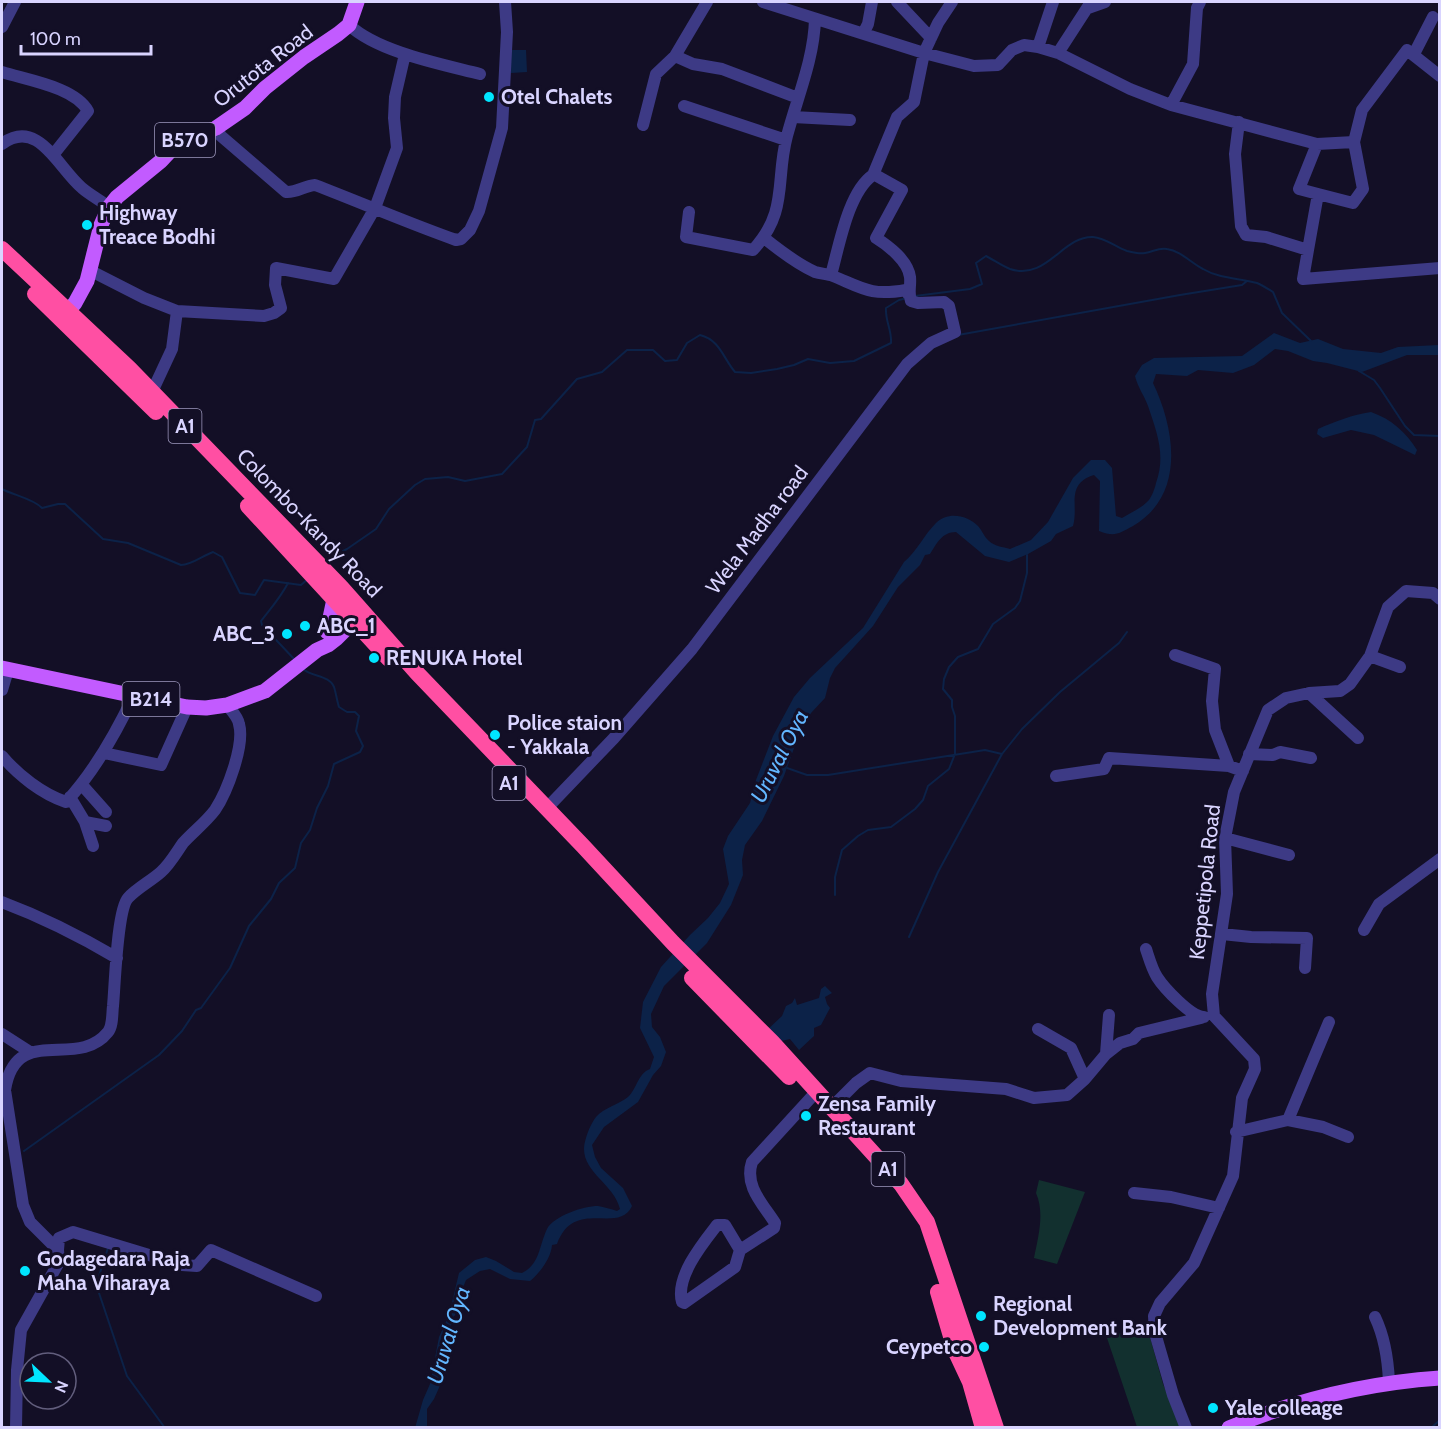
<svg xmlns="http://www.w3.org/2000/svg" width="1441" height="1429" font-family="Cabin,sans-serif">
  <rect width="100%" height="100%" fill="#130f26"/>
  <!-- green -->
  <path fill="#12302f" d="M1039 1180 1085 1192 1057 1264 1034 1258C1038 1238 1045 1213 1036 1193Z
    M1146 1323 1163 1384 1181 1427H1137L1107 1338Z"/>
  <!-- water -->
  <path fill="#0c2248" d="M510 50H526L527 72 511 73Z
    M1274 333 1300 343 1318 339 1343 349 1381 353 1398 347 1439 345V355H1407L1362 372 1327 363 1313 361 1288 351 1275 349 1254 365 1233 373 1198 370 1187 376 1156 374 1153 383C1175 429 1186 495 1133 526 1118 534 1115 537 1099 531L1100 481 1094 475C1065 484 1079 506 1073 526L1056 534 1051 541 1028 554 1009 562 985 556 956 532C942 532 937 543 930 554L925 555 920 565 898 587 873 626 835 668 830 678 825 698 811 713 798 737 784 776 762 821 745 845 742 860 743 875 731 905 707 943 664 986 651 1014 652 1027 660 1037 666 1052 661 1066 653 1075 638 1102 604 1127 592 1145 595 1157 601 1168 623 1188 632 1206C619 1235 574 1197 557 1244L552 1245C551 1258 540 1273 530 1281L510 1279 490 1269 480 1271 466 1280 458 1300 457 1312 453 1318 440 1368 442 1381 434 1399 427 1409V1427L415 1428 423 1400 430 1384 439 1337 449 1315 459 1273 475 1260 486 1257 496 1261 514 1272 522 1273C540 1264 539 1246 547 1229 554 1216 583 1206 598 1206 604 1207 611 1209 617 1211L620 1209C613 1181 575 1170 586 1138 588 1131 592 1122 596 1117 605 1107 618 1105 628 1097 637 1089 638 1073 650 1069L654 1057 640 1028 643 1002 661 967 690 935 708 918 720 903 729 884 723 849 728 836 750 803 756 780 773 736 794 697 810 678 863 628 904 562C917 551 924 535 936 523 948 511 967 515 978 526 982 530 984 537 989 541 994 546 1003 547 1010 549L1031 540 1048 522 1073 478 1091 460H1105L1112 468 1116 516 1122 518C1130 513 1142 508 1149 500 1152 496 1155 488 1156 483 1166 455 1157 433 1148 406 1144 395 1138 388 1135 376L1142 365 1154 358 1242 356Z
    M1371 412C1391 419 1406 432 1417 450L1415 455 1374 435 1351 430 1323 438 1317 434 1318 429C1336 421 1352 415 1371 412Z
    M825 986 832 993 825 997 827 1004 830 1008 821 1025 814 1028V1036L799 1050 790 1039 777 1042 766 1031 782 1016 786 1006 792 1003 795 998 797 1005 819 998 821 989Z"/>
  <g fill="none" stroke-linecap="round" stroke-linejoin="round">
    <!-- stream -->
    <path stroke="#0c2248" stroke-width="2" d="M915 296 970 289 982 284 976 263 986 256C994 260 1002 266 1010 269 1047 281 1062 236 1093 237 1106 238 1115 247 1127 251 1131 252 1141 254 1145 253 1153 252 1159 247 1167 249 1181 251 1191 263 1203 269 1220 279 1239 278 1257 283 1262 285 1268 289 1273 292L1282 313 1311 341
      M958 335 1180 295 1242 285 1247 281
      M1359 371 1374 380 1380 388 1405 426 1414 435 1440 436
      M2 489C13 495 34 499 42 508L58 504H65L103 539 128 543 181 565C192 565 202 556 213 552L222 557 240 593 255 595 264 580 301 585 308 579
      M325 563 332 557 347 549 376 529 389 509 415 485 425 479 448 477 465 481 502 474 527 447 535 420 541 419 577 379 602 372 627 350H653L665 361 677 360 687 343 700 335C720 340 723 358 735 372L751 373 777 369 794 365 808 359 830 363 854 361 891 343C892 330 885 321 886 308L899 300 907 298
      M288 583C281 597 271 608 261 621L262 625 295 660
      M787 768 807 775H828L985 750 1002 754
      M835 895V877L842 850 858 836 868 830 891 827 915 809 923 800 928 786 949 769 955 754V716L952 707V700L943 689 944 679 949 667 958 657 978 649 993 624 1015 608 1020 601 1027 573V555
      M909 937 938 872 1002 754 1022 729 1060 692 1119 643 1127 632
      M24 1151 159 1055 182 1031 196 1010 201 1008 230 968 249 926 271 899 279 883 295 868 301 843 310 830 317 808 328 786 334 764 360 752 363 746 356 731 359 716 355 712H347L339 707C337 701 336 693 334 687 329 675 312 677 303 669
      M108 1248 98 1279 99 1293 127 1376 165 1428
      M1431 1428 1440 1420"/>
    <!-- minor -->
    <path stroke="#3d3a85" stroke-width="12" d="M763 2 924 53 974 66 998 65 1012 50 1024 45 1038 47 1058 53 1130 89 1171 105 1317 144 1354 142 1362 110 1407 50 1440 76
      M897 2 931 38
      M1088 8 1105 2
      M349 25C378 52 441 64 480 74
      M2 27 15 2
      M864 32 868 24 872 2
      M1038 47 1053 2
      M1058 53 1091 2
      M1414 54 1433 17
      M675 56 693 64 722 69 798 98
      M2 72C27 80 75 87 88 111L53 155
      M1171 105 1193 64 1197 8 1200 2
      M684 106 786 140
      M793 117 850 120
      M1239 122 1235 154 1241 226 1246 235 1266 237 1308 250 1318 194 1353 203 1363 189 1354 142
      M643 125 656 74 675 56 707 2
      M216 128 221 136 286 192C296 193 304 186 315 185 362 203 408 223 456 240L461 239 470 230 479 211 502 128 507 32 505 2
      M2 144C38 117 58 168 82 188 90 195 100 200 109 207
      M1317 144 1299 189 1318 194
      M689 212 686 237 753 250C789 211 775 180 787 136 797 98 814 59 815 19
      M764 238C779 250 797 264 815 272 821 274 828 274 833 276 864 289 871 296 906 290L908 294
      M1308 250 1303 279 1440 268
      M91 271 144 298 177 311 264 316 274 313 281 308 275 285 276 268 334 279 375 208 397 148 394 118 395 97 405 54
      M831 275C839 247 848 192 873 175L897 117 914 102 924 53 938 23 952 2
      M152 392 172 349 177 311
      M1175 655 1215 669 1212 701 1215 730 1229 766
      M1370 656 1400 667
      M2 690 8 670
      M1309 693 1358 738
      M104 753 161 765 187 707
      M1249 754 1273 755 1280 752 1311 758
      M2 756C18 775 42 794 66 802 95 771 116 733 134 695
      M1056 776 1104 769 1109 758 1229 766 1243 771
      M82 785 106 812
      M70 797 85 822 93 846
      M547 808 614 738 692 649 907 364 931 343 955 332 949 306 944 302 918 303 911 301C908 292 911 286 910 277 908 261 889 246 876 238L902 190 877 176 873 175
      M85 822 106 826
      M1225 838 1289 855
      M2 902C42 917 80 936 117 958
      M1364 930 1379 904 1440 859
      M1222 934 1251 937 1307 938 1305 968
      M1146 949C1149 958 1152 969 1157 977 1164 988 1191 1017 1204 1017
      M1038 1029 1071 1048 1085 1079
      M2 1034 30 1052
      M1106 1054 1109 1015
      M832 1107 856 1083 870 1073 901 1081 1006 1089 1034 1098 1067 1095 1085 1079 1106 1054 1120 1043 1133 1039 1139 1033 1201 1018
      M1288 1120 1329 1022
      M1236 1132 1288 1120 1323 1127 1348 1137
      M1134 1193 1171 1197 1219 1208
      M58 1250 59 1238 73 1232 182 1265 197 1266 211 1250 316 1296
      M740 1250 725 1225H717C703 1243 675 1277 682 1302L684 1303 735 1267 740 1250 774 1228 775 1223C763 1204 744 1186 752 1162L817 1091
      M1375 1317C1385 1338 1388 1359 1389 1382
      M16 1428 17 1370 21 1330 59 1262 58 1250 30 1222 23 1205 5 1090C16 1022 77 1071 108 1032 113 1026 112 1013 113 1006 115 985 117 910 128 898 137 888 151 881 161 872 170 864 176 853 183 843 193 832 206 822 215 810 227 792 245 745 239 724 238 717 231 710 227 705
      M1186 1428 1173 1395 1155 1333 1154 1316 1160 1303 1194 1263 1233 1176 1242 1098 1255 1069 1254 1059 1214 1016 1212 994 1227 894 1225 838 1234 792 1268 710 1286 698 1309 693 1340 691 1350 684 1370 656 1388 607 1406 591 1433 593 1440 599"/>
    <!-- major -->
    <path stroke="#c25bff" stroke-width="15" d="M61 319 75 303 87 281 101 225 109 207 117 197 161 161 175 146 216 128 245 108 265 88 304 57 338 34 349 25 357 2
      M327 632 334 599
      M2 668 187 707 206 708 227 705 265 691 317 650 328 645 337 638 362 613
      M1229 1428C1296 1400 1367 1383 1440 1378"/>
    <!-- highway -->
    <path stroke="#ff4fa3" stroke-width="16" d="M2 249 129 368 341 587 417 673 583 846 673 943 772 1042 901 1184 927 1222 996 1428
      M35 294 156 412
      M248 506 389 659
      M692 978 789 1077
      M938 1292 955 1350 970 1382 983 1428"/>
  </g>
  <!-- markers -->
  <g fill="#00e5ff" stroke="#130f26" stroke-width="2">
    <circle cx="489" cy="97" r="6"/>
    <circle cx="87" cy="225" r="6"/>
    <circle cx="305" cy="626" r="6"/>
    <circle cx="287" cy="634" r="6"/>
    <circle cx="374" cy="658" r="6"/>
    <circle cx="495" cy="735" r="6"/>
    <circle cx="806" cy="1116" r="6"/>
    <circle cx="25" cy="1271" r="6"/>
    <circle cx="981" cy="1316" r="6"/>
    <circle cx="984" cy="1347" r="6"/>
    <circle cx="1213" cy="1408" r="6"/>
  </g>
  <g text-anchor="middle" stroke-width="6" stroke-linejoin="round" paint-order="stroke">
    <!-- shield labels -->
    <g fill="#130f26" stroke="#9e99be" stroke-width="1.5">
      <rect x="155" y="123" width="60" height="34" rx="4.5"/>
      <rect x="168.5" y="409" width="33" height="34" rx="4.5"/>
      <rect x="122.5" y="682" width="57" height="34" rx="4.5"/>
      <rect x="492.5" y="766" width="33" height="34" rx="4.5"/>
      <rect x="871.5" y="1152" width="33" height="34" rx="4.5"/>
    </g>
    <g font-size="20" font-weight="bold" fill="#d9d4ff">
      <text x="185" y="147">B570</text>
      <text x="185" y="433">A1</text>
      <text x="151" y="706">B214</text>
      <text x="509" y="790">A1</text>
      <text x="888" y="1176">A1</text>
    </g>
    <!-- street labels -->
    <g font-size="21" fill="#d9d4ff" stroke="#130f26">
      <text transform="translate(263 66) rotate(-38)" y="7">Orutota Road</text>
      <text transform="translate(309 523) rotate(46)" y="7">Colombo-Kandy Road</text>
      <text transform="translate(757 530) rotate(-53)" y="7">Wela Madha road</text>
      <text transform="translate(1205 882) rotate(-84)" y="7">Keppetipola Road</text>
    </g>
    <!-- poi labels -->
    <g font-size="21" font-weight="bold" fill="#d9d4ff" stroke="#130f26" text-anchor="start">
      <text x="501" y="104">Otel Chalets</text>
      <text x="99" y="220">Highway<tspan x="99" dy="24">Treace Bodhi</tspan></text>
      <text x="317" y="633">ABC_1</text>
      <text x="275" y="641" text-anchor="end">ABC_3</text>
      <text x="386" y="665">RENUKA Hotel</text>
      <text x="507" y="730">Police staion<tspan x="507" dy="24">- Yakkala</tspan></text>
      <text x="818" y="1111">Zensa Family<tspan x="818" dy="24">Restaurant</tspan></text>
      <text x="37" y="1266">Godagedara Raja<tspan x="37" dy="24">Maha Viharaya</tspan></text>
      <text x="993" y="1311">Regional<tspan x="993" dy="24">Development Bank</tspan></text>
      <text x="972" y="1354" text-anchor="end">Ceypetco</text>
      <text x="1225" y="1415">Yale colleage</text>
    </g>
    <!-- water labels -->
    <g font-size="22" font-style="italic" fill="#62b6ff" stroke="#130f26">
      <text transform="translate(779 756) rotate(-63)" y="8">Uruval Oya</text>
      <text transform="translate(448 1335) rotate(-73)" y="8">Uruval Oya</text>
    </g>
  </g>
  <!-- border -->
  <rect width="1441" height="1429" fill="none" stroke="#d9d4ff" stroke-width="6"/>
  <!-- north arrow -->
  <g transform="translate(48 1381) rotate(113)"><circle r="28" fill="#130f26" stroke="#625e7d" stroke-width="1.5"/>
  <path d="M0-4.5L10 22L0 15L-10 22Z" fill="#00e5ff"/>
  <text y="-9" font-size="16" font-weight="bold" text-anchor="middle" fill="#d9d4ff">N</text>
  </g>
  <!-- scale -->
  <path d="M21 45v9h130v-9" fill="none" stroke="#d9d4ff" stroke-width="3"/>
  <text x="30" y="45" font-size="18" fill="#d9d4ff" stroke="#130f26" stroke-width="4.5" paint-order="stroke">100 m</text>
</svg>
